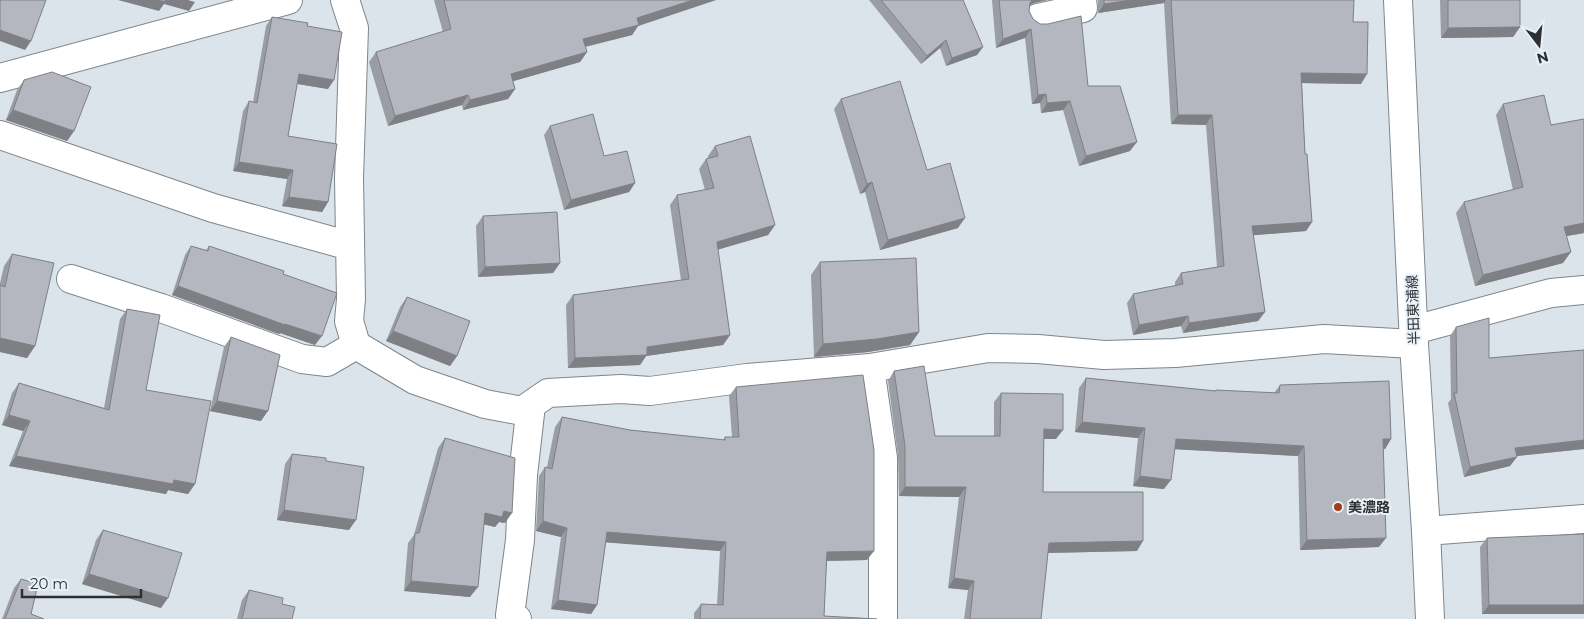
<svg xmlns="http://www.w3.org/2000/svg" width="1584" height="619" font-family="Montserrat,'Noto Sans JP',sans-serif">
  <rect width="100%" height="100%" fill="#dbe4ea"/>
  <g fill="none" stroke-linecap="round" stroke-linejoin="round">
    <defs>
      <path id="street" d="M345 0 354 28 349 178 351 299 349 321 356 345 415 380 485 404 522 411 548 393 621 389 650 391 747 378 870 368 988 348 1038 349 1104 355 1175 353 1324 339 1414 344
        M1038 18 1083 8 1082 0
        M0 135 213 208 350 246
        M71 279 161 308 302 359 327 362 356 345
        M1414 330 1551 293 1584 290
        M870 368 883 458V619
        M1426 531 1584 519
        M517 619 510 615 520 540 523 475 531 405"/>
      <path id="secondary" d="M1398 0 1414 344 1426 531 1430 619
        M0 78 288 0"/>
    </defs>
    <!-- street casing -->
    <use href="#street" stroke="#7e868c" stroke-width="30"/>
    <!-- secondary casing -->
    <use href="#secondary" stroke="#7e868c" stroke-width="30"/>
    <!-- street -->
    <use href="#street" stroke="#fff" stroke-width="28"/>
    <!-- secondary -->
    <use href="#secondary" stroke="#fff" stroke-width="28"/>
  </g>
  <!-- wall -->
  <path fill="#9b9da4" d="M434 0H716L638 26 632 35 585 47 587 52 580 62 513 81 515 89 508 99 463 110 462 105 388 126 369 62 376 52 443 32Z
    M869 0H963L983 47 977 55 946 66 940 48 921 64Z
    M992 0H1047L1034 3 1030 5 1029 11 1033 19 1088 86 1130 151 1079 166 1063 110 1041 113 1040 103 1032 104 1025 38 996 48Z
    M1098 0H1354L1353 22 1361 84 1302 83 1305 154 1312 222 1306 231 1253 235 1265 312 1258 321 1183 333 1181 326 1133 335 1127 303 1133 294 1175 286V282L1181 273 1217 267 1206 125 1171 124 1164 3 1098 13Z
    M1440 0H1520V27L1513 37 1441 38Z
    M272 17 307 26 328 89 297 84 288 136 328 202 322 212 282 206 287 179 233 171 243 111 249 101 253 102 266 26Z
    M24 80 74 131 67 141 6 120 17 90Z
    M841 99 927 170 958 228 880 250 865 192 860 194 834 109Z
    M1503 104 1551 125 1584 119V233L1566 236 1563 263 1475 286 1456 213 1464 202 1513 190 1496 115Z
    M550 126 604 156 635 183 629 192 564 210 544 135Z
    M715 146 775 225 768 235 718 249 730 335 723 345 646 356 640 365 568 368 566 305 573 295 681 280 670 205 677 195 705 190 699 169 706 159 708 158V156Z
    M483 216 560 263 553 273 478 277 476 226Z
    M191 246 206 250 209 246 283 274 315 345 280 333 279 334 172 295 185 255Z
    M12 254 35 346 27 358 0 352V283L4 266Z
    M820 262 919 332 910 345 868 352 814 357 811 275Z
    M407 297 457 356 450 366 386 341 400 307Z
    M127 309 146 390 195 484 188 494 168 490 166 494 9 466 23 431 2 425 12 393 19 383 104 408 120 319Z
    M1456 327 1489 358 1584 350V449L1517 456 1510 466 1464 477 1448 403 1451 399 1450 336Z
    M231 337 261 421 210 411 224 347Z
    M894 371 935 436H994V402L1001 393 1056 439H1044L1043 492 1137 551 1048 553 1041 619H964L968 590 948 588 959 497 899 496 898 456 888 381Z
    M1086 378 1215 391 1216 390 1274 393 1280 385 1391 439 1385 449H1383L1379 547 1300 550 1298 456 1175 449 1164 489 1133 486 1138 438 1075 432 1079 388Z
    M736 387 867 560 826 561 824 616 877 619H694V613L701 604 717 605 720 551 606 542 597 605 591 614 551 609 561 537 536 531 539 476 545 467H547L555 427 562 417 630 430 723 440 725 437H732L729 396Z
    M445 438 505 523 499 522 495 527 484 524 470 597 404 591 408 543 414 535 438 448Z
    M292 454 326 461 349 530 277 520 285 464Z
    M103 530 161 608 82 584 96 540Z
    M1584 534V614H1482L1480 547 1487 538Z
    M21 579 31 614 44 619H2L14 588Z
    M249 590 282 604 292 619H237L242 600Z"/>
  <!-- shaded-wall -->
  <path fill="#7e8086" d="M118 0H188L195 2 189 11 164 4 159 11Z
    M693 0H716L638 26 632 35 576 49 583 39 637 18Z
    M1032 0H1047L1034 3 1028 6Z
    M1131 0H1166L1164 3 1098 13 1104 4Z
    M1520 27 1513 37 1441 38 1448 28Z
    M1031 29 1025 38 996 48 1003 39Z
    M0 30 31 41 25 50 0 41Z
    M946 40 940 48 921 64 927 56Z
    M983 47 977 55 946 66 952 58Z
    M587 52 580 62 504 84 511 74Z
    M1301 73 1367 74 1361 84 1295 83Z
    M299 74 334 80 328 89 292 83Z
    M515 89 508 99 463 110 470 100Z
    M1046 94 1040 103 1032 104 1038 95Z
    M468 95 462 105 388 126 395 116Z
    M1070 101 1063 110 1041 113 1047 103Z
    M13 110 74 131 67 141 6 120Z
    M1178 115H1212L1206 125 1171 124Z
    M1137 142 1130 151 1079 166 1086 156Z
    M239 162 293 170 287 179 233 171Z
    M872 182 865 192 860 194 867 184Z
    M635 183 629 192 564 210 571 200Z
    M289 197 328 202 322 212 282 206Z
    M965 218 958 228 880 250 888 240Z
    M1312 222 1306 231 1245 236 1252 226Z
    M1584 223V233L1556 238 1564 227Z
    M775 225 768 235 710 252 717 242Z
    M1571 252 1563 263 1475 286 1483 275Z
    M560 263 553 273 478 277 485 267Z
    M178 286 285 324 322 336 315 345 280 333 279 334 172 295Z
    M1265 312 1258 321 1183 333 1189 323Z
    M1188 316 1181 326 1133 335 1139 325Z
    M393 331 457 356 450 366 386 341Z
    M919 332 910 345 868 352 814 357 823 344Z
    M730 335 723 345 646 356 640 365 568 368 575 358Z
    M0 338 35 346 27 358 0 352Z
    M217 401 268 411 261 421 210 411Z
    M9 415 30 421 23 431 2 425Z
    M1082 422 1145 428 1138 438 1075 432Z
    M1044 429 1063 430 1056 439H1037Z
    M1176 439 1304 446 1298 456 1170 449Z
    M1383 439H1391L1385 449H1376Z
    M1584 440V449L1508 457 1515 448Z
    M16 456 195 484 188 494 168 490 166 494 9 466Z
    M1517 457 1510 466 1464 477 1470 467Z
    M1140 476 1171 480 1164 489 1133 486Z
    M905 487H966L959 497 899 496Z
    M284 510 356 520 349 530 277 520Z
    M504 511 512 513 505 523 499 522 495 527 478 523 485 513Z
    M543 521 567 528 561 537 536 531Z
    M607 532 726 542 720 551 600 542Z
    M1386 538 1379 547 1300 550 1307 540Z
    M1143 541 1137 551 1042 553 1049 543Z
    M874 551 867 560 820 561 827 552Z
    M89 574 168 598 161 608 82 584Z
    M954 578 974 581 968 590 948 588Z
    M411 581 478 587 470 597 404 591Z
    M558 600 597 605 591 614 551 609Z
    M1489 605H1584V614H1482Z"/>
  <!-- building -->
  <path fill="#b4b7bf" stroke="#7e8086" d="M0 0H46L31 41 0 30Z
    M156 0H166L165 2Z
    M444 0H693L637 18 639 25 583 39 587 52 511 74 515 89 470 100 468 95 395 116 376 52 451 29Z
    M881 0H963L983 47 952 58 946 40 927 56Z
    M999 0H1032L1030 3 1029 11 1033 19 1040 24H1048L1081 16 1088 86H1120L1137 142 1086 156 1070 101 1047 103 1046 94 1038 95 1031 29 1003 39Z
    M1104 0H1131L1104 4Z
    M1171 0H1354L1353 22H1368L1367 74 1301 73 1305 154H1307L1312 222 1252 226 1265 312 1189 323 1188 316 1139 325 1133 294 1183 284 1181 273 1224 266 1212 115H1178Z
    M1448 0H1520V27L1448 28Z
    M272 17 308 23 307 26 342 32 334 80 299 74 288 136 337 144 328 202 289 197 293 170 239 162 249 101 257 103Z
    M52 72 91 87 74 131 13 110 24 80Z
    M900 81 927 170 950 163 965 218 888 240 872 182 867 184 841 99Z
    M1544 95 1551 125 1584 119V223L1564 227 1571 252 1483 275 1464 202 1523 187 1503 104Z
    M593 114 604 156 627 151 635 183 571 200 550 126Z
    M750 136 775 225 717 242 730 335 647 347V355L575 358 573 295 689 279 677 195 714 188 706 159 718 156 715 146Z
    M557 212 560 263 485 267 483 216Z
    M191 246 208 251 209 246 284 271 283 274 337 293 322 336 285 324V325L178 286Z
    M12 254 54 263 35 346 0 338V285L5 287Z
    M916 258 919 332 877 339 823 344 820 262Z
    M407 297 470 321 457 356 393 331Z
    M127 309 160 315 146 390 211 401 195 484 174 480 173 484 16 456 30 421 9 415 19 383 109 410Z
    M1489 318V358L1584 350V440L1515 448 1517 457 1470 467 1454 393H1457L1456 327Z
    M231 337 280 355 268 411 217 401Z
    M924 366 935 436H1000L1001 393 1063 394V430L1044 429 1043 492H1143V541L1049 543 1041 619H970L974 581 954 578 966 487H905V446L894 371Z
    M863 375 874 450V551L827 552 824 616 877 619H700L701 604 723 605 726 542 607 532 597 605 558 600 567 528 543 521 545 467 552 469 562 417 630 430 725 440V437H739L736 387Z
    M1086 378 1216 391V390L1279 393 1280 385 1389 381 1391 439H1383L1386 538 1307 540 1304 446 1176 439 1171 480 1140 476 1145 428 1082 422Z
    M445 438 515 458 512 513 504 511 502 517 485 513 478 587 411 581 415 533H419Z
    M292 454 326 458V461L364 467 356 520 284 510Z
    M103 530 182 553 168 598 89 574Z
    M1584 534V605H1489L1487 538Z
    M21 579 38 584 31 614 44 619H5Z
    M249 590 283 598 282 604 295 607 292 619H242Z"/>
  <!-- markers -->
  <circle fill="#a23c16" stroke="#e8f1f8" stroke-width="2" cx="1338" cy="507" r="5"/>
  <g text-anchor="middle" stroke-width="4" stroke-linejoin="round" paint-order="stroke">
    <!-- street labels -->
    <g font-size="14" fill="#2d3033" stroke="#e8f1f8">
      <text transform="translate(1413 310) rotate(-92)" y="5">半田東浦線</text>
    </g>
    <!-- poi labels -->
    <g font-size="14" font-weight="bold" fill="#2d3033" stroke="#e8f1f8" text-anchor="start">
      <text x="1348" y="512">美濃路</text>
    </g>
  </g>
  <!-- north arrow -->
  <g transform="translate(1539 45) rotate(164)" stroke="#e8f1f8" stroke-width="4" paint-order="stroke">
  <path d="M0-4L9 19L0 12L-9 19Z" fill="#2d3033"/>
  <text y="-8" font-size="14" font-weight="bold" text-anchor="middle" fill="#2d3033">N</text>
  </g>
  <!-- scale -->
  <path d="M22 589v8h119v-8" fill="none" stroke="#2d3033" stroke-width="2.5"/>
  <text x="30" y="589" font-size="15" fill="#2d3033" stroke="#e8f1f8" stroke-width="4" paint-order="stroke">20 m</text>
</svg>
